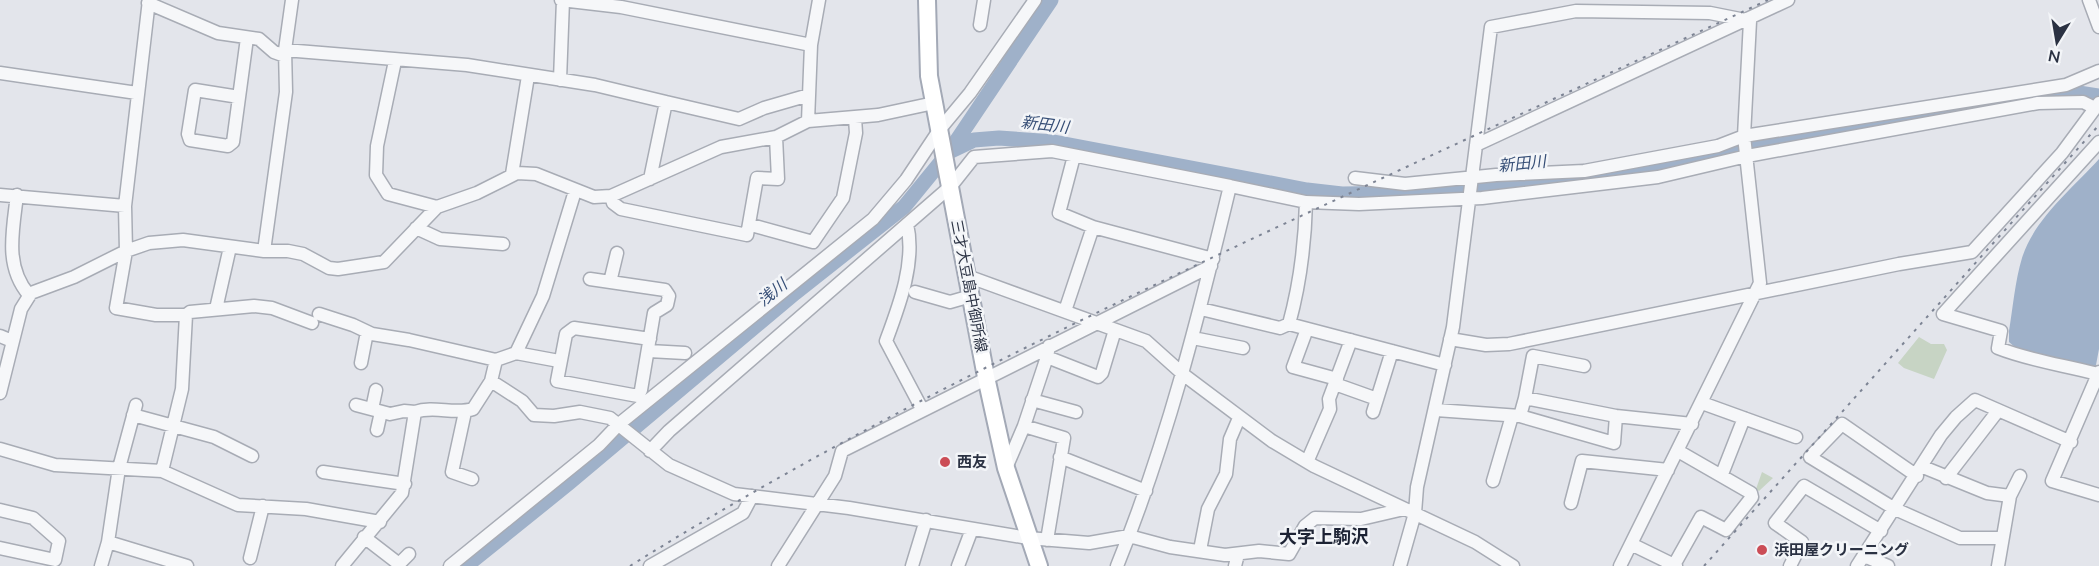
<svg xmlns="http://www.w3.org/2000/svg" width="2099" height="566" font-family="Mulish,'Noto Sans JP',sans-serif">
  <rect width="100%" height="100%" fill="#e3e5eb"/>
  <!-- green -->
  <path fill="#c7d4c4" d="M1919 337 1931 344H1944L1947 350 1934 379 1904 368 1898 363Z
    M1762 472 1773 478 1759 491 1756 489Z"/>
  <!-- water -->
  <path fill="#9fb1c9" d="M2099 159V349L2096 365 2091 369C2066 359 2028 361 2009 342V331C2013 307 2015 281 2022 258 2034 219 2073 188 2099 159Z"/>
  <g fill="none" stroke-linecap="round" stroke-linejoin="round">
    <!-- river -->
    <path stroke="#9fb1c9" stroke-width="15" d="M949 152 974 140 999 138 1054 142 1307 190 1342 194 1410 193 1620 172 1668 164 1754 144 2066 91 2099 96
      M466 566 569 483 795 293 904 207 949 152 1051 0"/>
    <defs>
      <path id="minor" d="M149 0 125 206 126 251 116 308 156 315H186L182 389 162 471
        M561 0 621 7 811 45
        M2089 0 2099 27
        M148 3 218 33 259 39 274 52 285 56
        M980 25 984 0
        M285 50 292 0
        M395 61 377 146 376 175 388 194 437 207
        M0 73 137 93
        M560 80 563 0
        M239 97 195 90 188 134 190 140 228 146 233 142 247 38
        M666 102 739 119 764 108 809 95
        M808 121 811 45 819 0
        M1476 145 1788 0
        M1074 156 1059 213 1093 227 1213 259
        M512 174 528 76
        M1355 178 1405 184 1496 175 1584 171 1718 146 1744 136 2066 85 2099 71
        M0 195 125 206
        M17 195C13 230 4 266 29 295
        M611 196 613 203 621 209 747 235 757 178 778 179 776 137
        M1306 202 1359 204 1482 198 1658 177 1747 156 2038 103 2083 102 2095 108
        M907 224C916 262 899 306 886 341L922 409
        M751 225 813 242 843 198 856 133 855 118
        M416 228 440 239 503 244
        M264 251 286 92 285 50 467 65 595 85 666 102 650 179
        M967 276 1146 341 1184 375 1272 441 1314 466 1475 542 1513 566
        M590 279 665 290 669 296 667 305 654 313 641 390 638 396 557 381 566 334 574 328 650 339
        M610 282 617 253
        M915 292 950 302 971 296
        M216 309 230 247
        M1065 311 1093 227
        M319 314 353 325 372 334 409 340 496 360
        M186 315 190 312 254 306 272 308 312 323
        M1289 324 1445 365
        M1307 329 1293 367 1337 379
        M0 336 12 341
        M1193 338 1243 348
        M1450 339 1486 345 1509 344 1899 264 1972 252 2062 153 2099 103
        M1049 346 1047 357 1098 377 1102 373 1115 330
        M649 351 685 353
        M516 353 559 361
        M361 363 367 332
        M2099 372 2052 481 2099 495
        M2098 374C2064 365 2031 361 1998 348L2001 331 1943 314 2099 142
        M491 381 522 401 534 415 554 416 580 412 610 418 669 465 734 494 849 508 1028 538 1089 543 1129 536 1170 547 1225 555 1259 551 1289 554 1305 526 1315 518 1361 519 1404 509
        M1335 384 1377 399
        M0 393 21 309 31 293 74 277 126 251 149 243 183 240 264 251H288L303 254 329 268 338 269 384 262 437 207 477 193 517 173 536 174 594 197 611 196 721 147 776 137 808 121 878 115 934 103
        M1525 398 1533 356 1584 366
        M1032 400 1076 412
        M1702 403 1796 437
        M356 405 390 414 404 411 415 412
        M372 409 376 390
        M1436 410 1520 416 1614 443 1616 416
        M465 412 452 472 472 479
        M1373 412 1392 351
        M133 415 214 437 252 456
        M1520 416 1525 398 1616 416 1692 424
        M1024 426 1047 357
        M377 430 381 412
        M0 449 55 465 162 471 238 505 306 509 380 522
        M650 451 669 431 951 186 974 157 1052 151 1230 186
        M1060 457 1146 491
        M1307 462 1330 409 1329 399 1351 340
        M1923 467 1987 493 2010 496
        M1006 468 1024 426 1064 438 1047 540
        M323 472 405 484
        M1722 474 1744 418
        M1917 476 1842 424 1810 457 1895 509 1960 538H2002
        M1946 478 1997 412
        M1493 481 1512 416
        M1571 503 1582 461 1668 470
        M0 510 33 518 59 541 55 560 0 548
        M364 537 399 564 409 554
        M108 542 187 566
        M1631 544 1676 566
        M1200 550 1208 509 1226 474 1230 439 1239 418
        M1864 556 1888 566
        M250 558 263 506
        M1674 565 1701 517 1726 530 1752 497 1751 493 1678 451
        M101 566 108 542 119 468 136 405
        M342 566 402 493 415 412C434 405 454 415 473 409L491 381 496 360 516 353 543 296 575 191
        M450 566 599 445 619 424 873 219 906 180 940 129 970 93 1035 0
        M650 566 743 513 752 496
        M778 566 835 476 842 451 1211 266
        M912 566 926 520
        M958 566 972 529
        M1117 566C1167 443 1199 315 1230 186L1306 202C1305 243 1300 284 1289 324L1280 328 1201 309
        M1235 566 1238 554
        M1400 566 1415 513 1417 487 1453 327 1491 27 1576 11 1710 13 1750 21 1744 136 1760 283 1620 566
        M1790 566 1802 542 1775 523 1804 486 1881 531
        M1857 566 1941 435 1956 417 1975 400 2071 442
        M1998 566 2010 496 2020 476"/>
      <path id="major" d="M927 0 929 76 986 377 1006 468 1039 566"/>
    </defs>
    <!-- minor casing -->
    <use href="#minor" stroke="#a8acb5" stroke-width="15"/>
    <!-- major casing -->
    <use href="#major" stroke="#a3a9b6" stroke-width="20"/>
    <!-- minor -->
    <use href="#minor" stroke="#f6f7f9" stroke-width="12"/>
    <!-- major -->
    <use href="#major" stroke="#fff" stroke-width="16"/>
    <!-- rail -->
    <path stroke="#7d8494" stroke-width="2" stroke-dasharray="3 6" stroke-linecap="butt" d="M630 566C849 429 1082 318 1316 209 1466 139 1617 70 1768 0
      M1704 566 2099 125"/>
  </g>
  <!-- markers -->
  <g fill="#cb4d56" stroke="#f3f5f8" stroke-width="2">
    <circle cx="945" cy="462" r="6"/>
    <circle cx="1762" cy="550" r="6"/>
  </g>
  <g text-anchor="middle" stroke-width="5" stroke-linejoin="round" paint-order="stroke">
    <!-- street labels -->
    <g font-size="15" fill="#2b3243" stroke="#f3f5f8">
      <text transform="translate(969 286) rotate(79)" y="5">三才大豆島中御所線</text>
    </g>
    <!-- poi labels -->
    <g font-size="15" font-weight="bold" fill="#2b3243" stroke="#f3f5f8" text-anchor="start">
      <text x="957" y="467">西友</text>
      <text x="1774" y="555">浜田屋クリーニング</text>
    </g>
    <!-- water labels -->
    <g font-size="16" font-style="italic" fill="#364e76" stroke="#f3f5f8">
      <text transform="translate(1045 124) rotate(7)" y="6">新田川</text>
      <text transform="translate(1522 163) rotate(-6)" y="6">新田川</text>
      <text transform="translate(772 292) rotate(-39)" y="6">浅川</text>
    </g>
    <!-- quarter labels -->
    <g font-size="18" font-weight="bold" fill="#1d2334" stroke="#f3f5f8">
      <text x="1324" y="543">大字上駒沢</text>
    </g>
  </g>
  <!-- north arrow -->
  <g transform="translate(2057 42) rotate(191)" stroke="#f3f5f8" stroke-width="4.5" paint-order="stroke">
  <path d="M0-4.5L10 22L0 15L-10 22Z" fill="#2b3243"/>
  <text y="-9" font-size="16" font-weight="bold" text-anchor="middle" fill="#2b3243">N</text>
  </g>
</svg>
